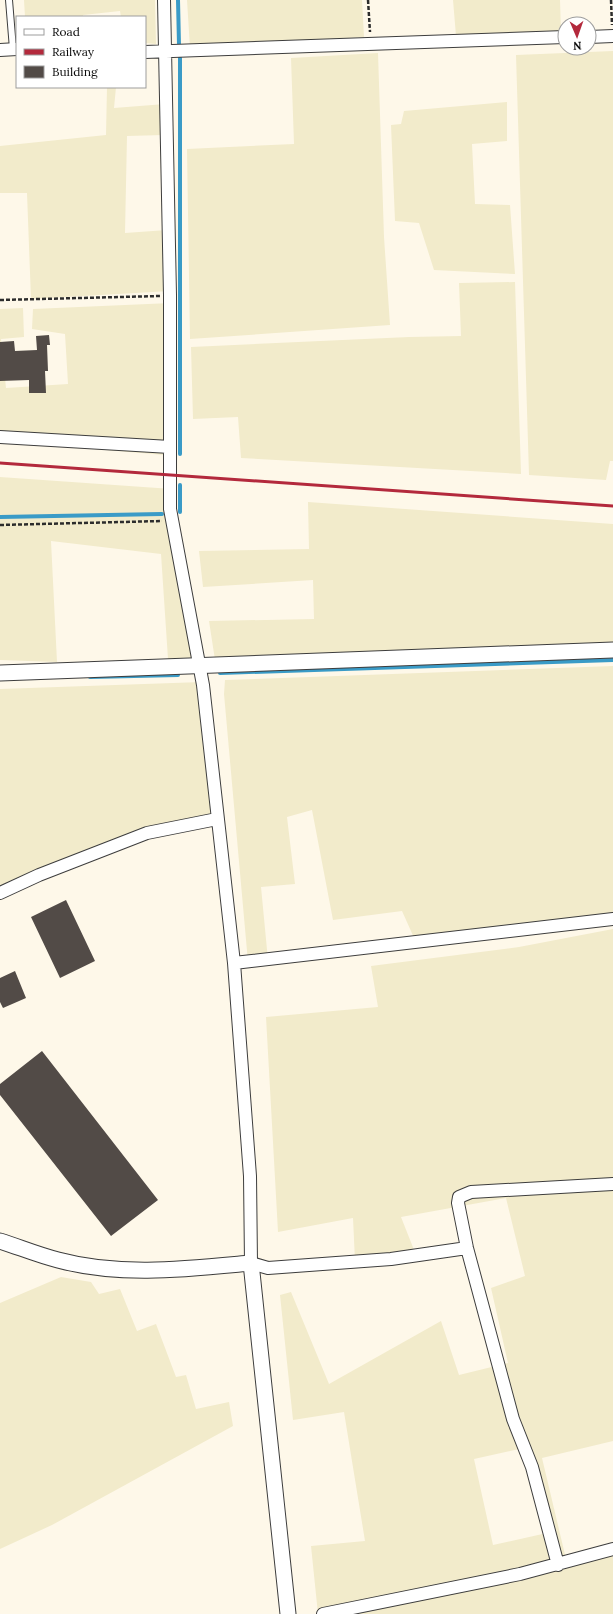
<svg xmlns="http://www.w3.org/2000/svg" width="613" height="1614" font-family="Lora,serif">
  <rect width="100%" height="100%" fill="#fef8e9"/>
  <!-- farmland -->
  <path fill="#f2ebcb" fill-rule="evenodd" d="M24 0H155L156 44 145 43V17H121L120 11 83 15V17H25Z
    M187 0H362L364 37 190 48Z
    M453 0H560L561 32 456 36Z
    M613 51V461H610L606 480 529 475 516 55Z
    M378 53 384 237 390 325 190 339 187 149 294 144 291 58Z
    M107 87H116L114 108 165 104 164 135 127 136 125 233 167 230 170 291 31 299 27 193H0V146L106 135Z
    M507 102V141L472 144 475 204 510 205 515 274 434 270 419 223 395 221 391 125 401 124 404 111Z
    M515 282 521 474 241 458 238 417 193 419 191 347 409 337 461 336 459 283Z
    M171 303 176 456 0 441V309L23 308 24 337 1 339 6 388 68 384 65 334 32 329 33 309Z
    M0 477 172 489 202 661 168 659 161 554 51 541 57 662 0 660Z
    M308 502 613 524V645L215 660 209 621 314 619 313 580 203 587 199 551 309 549Z
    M613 666V913L415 940 402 911 333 920 312 810 287 817 295 884 261 887 268 960 248 962 224 694 225 680Z
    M202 682 211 821 42 868 0 886V689Z
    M613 929V1441L542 1458 566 1559 613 1549V1614H318L311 1546 365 1541 344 1412 293 1420 280 1295 291 1292 329 1384 441 1321 459 1375 508 1363 491 1288 525 1276 506 1198 401 1217 418 1260 355 1261 353 1218 278 1232 266 1017 378 1007 371 966 519 947ZM528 1447 547 1533 493 1545 474 1459Z
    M61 1277 91 1282 99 1294 120 1289 137 1331 156 1324 176 1377 186 1375 196 1409 229 1402 233 1426 52 1525 0 1549V1303Z"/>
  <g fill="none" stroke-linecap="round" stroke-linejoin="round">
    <!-- stream -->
    <path stroke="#3a9bc7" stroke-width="4" d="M178 0 179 45
      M180 58V454
      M180 485V512
      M0 517 162 514
      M220 673 613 660
      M90 677 178 675"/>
  </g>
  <!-- building -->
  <path fill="#524b47" d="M49 335 50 345H47L48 371H45L46 393H29V380L0 381V342L14 341 15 351 37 350 36 336Z
    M66 900 95 961 60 978 31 917Z
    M15 971 26 998 3 1008 0 1002V978Z
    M42 1051 158 1200 111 1236 0 1095V1084Z"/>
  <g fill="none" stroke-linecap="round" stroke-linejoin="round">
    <defs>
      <path id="service" d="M9 0 13 49"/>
      <path id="minor" d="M164 0 170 295V509L203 685 234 963 250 1176 251 1263 268 1268 391 1259 467 1248
        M589 37 613 36
        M0 50 17 49
        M145 52 565 37
        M0 437 170 447
        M0 893 39 875 147 833 217 819
        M234 963 613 919
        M558 1565 532 1467 513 1419 467 1248 458 1203 459 1197 471 1192 613 1184
        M323 1614 520 1574 613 1549"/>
      <path id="tertiary" d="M0 673 613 650
        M0 1241C19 1247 38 1255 58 1260 121 1277 187 1269 251 1263L288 1614"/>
    </defs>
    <!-- service casing -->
    <use href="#service" stroke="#3d3d3d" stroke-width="8"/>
    <!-- minor casing -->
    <use href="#minor" stroke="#3d3d3d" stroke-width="14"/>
    <!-- tertiary casing -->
    <use href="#tertiary" stroke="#3d3d3d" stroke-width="17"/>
    <!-- path -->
    <path stroke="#2c2c2c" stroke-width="2.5" stroke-dasharray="4 2" stroke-linecap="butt" d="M368 0 370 32
      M611 0 612 25
      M0 300 160 296
      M0 525 162 521"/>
    <!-- service -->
    <use href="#service" stroke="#fff" stroke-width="6"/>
    <!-- minor -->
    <use href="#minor" stroke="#fff" stroke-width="12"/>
    <!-- tertiary -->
    <use href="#tertiary" stroke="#fff" stroke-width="15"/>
    <!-- rail -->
    <path stroke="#b3293c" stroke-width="3" d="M0 463 613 506"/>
  </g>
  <!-- legend -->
  <rect x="16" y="16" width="130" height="72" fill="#ffffff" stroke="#9d9d9d"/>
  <rect x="24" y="29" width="20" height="6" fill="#ffffff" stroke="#9d9d9d"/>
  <text x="52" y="36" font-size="12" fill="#0a0a0a">Road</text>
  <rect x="24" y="49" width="20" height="6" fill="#b3293c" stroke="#9d9d9d"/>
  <text x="52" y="56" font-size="12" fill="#0a0a0a">Railway</text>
  <rect x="24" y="66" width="20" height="12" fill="#524b47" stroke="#9d9d9d"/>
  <text x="52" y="76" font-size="12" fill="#0a0a0a">Building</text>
  <!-- north arrow -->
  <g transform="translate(577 36) rotate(178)"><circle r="19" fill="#ffffff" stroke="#9d9d9d"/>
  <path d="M0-3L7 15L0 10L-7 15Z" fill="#b3293c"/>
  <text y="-6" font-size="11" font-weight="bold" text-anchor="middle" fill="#0a0a0a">N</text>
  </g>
</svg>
